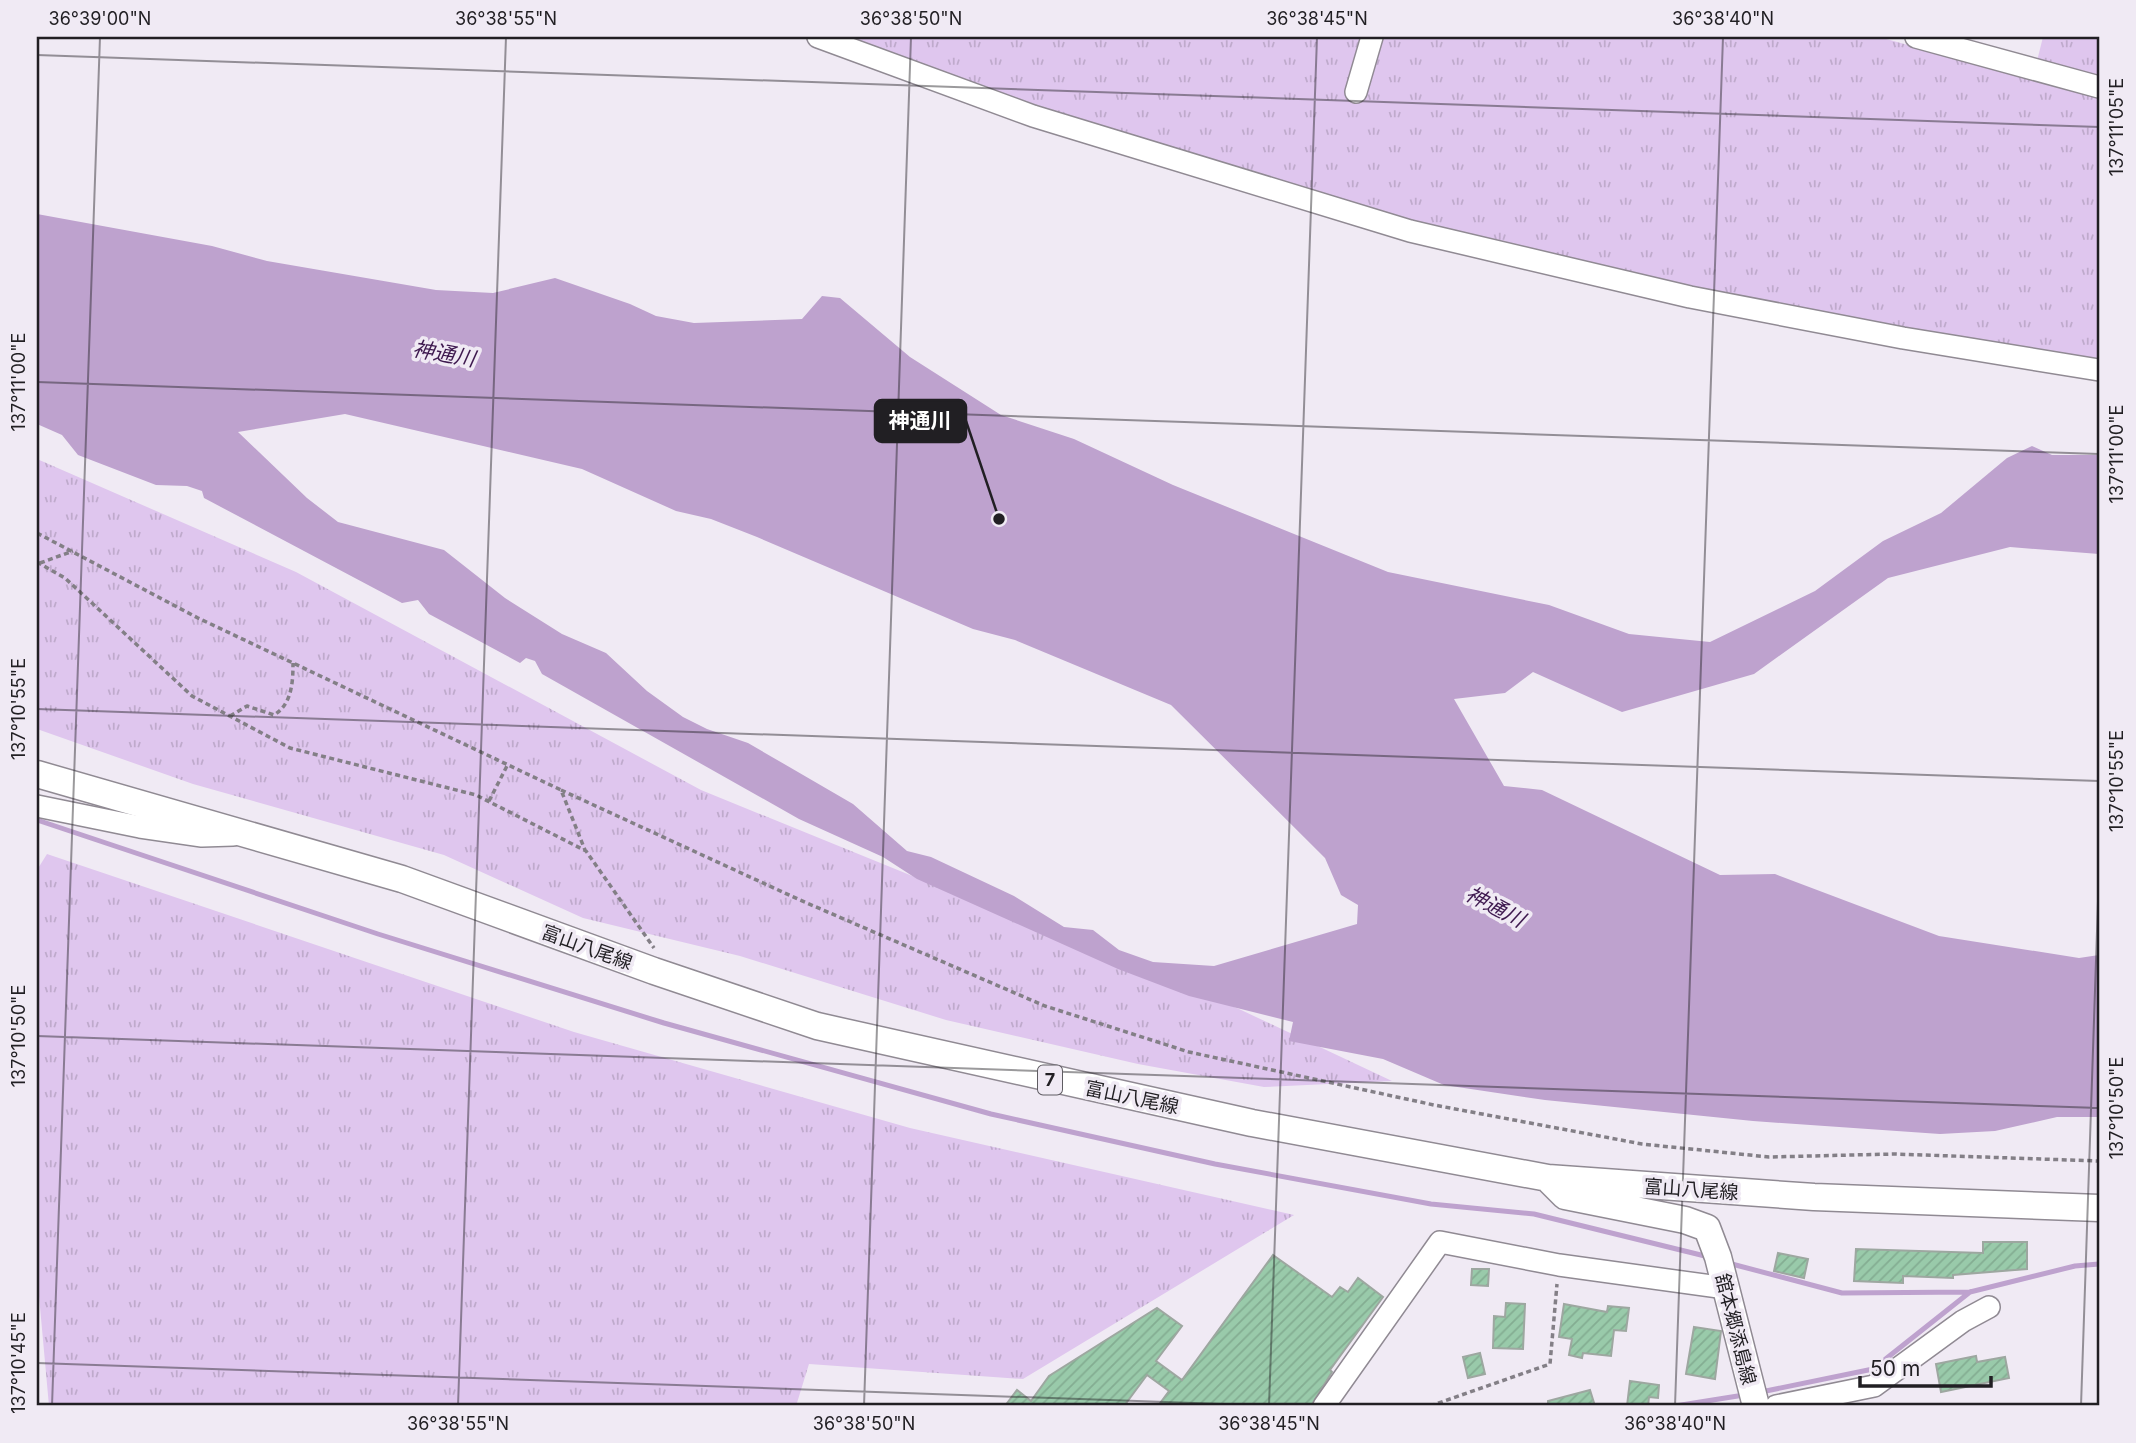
<svg xmlns="http://www.w3.org/2000/svg" width="2136" height="1443" font-family="Inter,'Noto Sans JP',sans-serif">
  <defs>
    <pattern id="grass-tufts" width="24" height="20" patternUnits="userSpaceOnUse" patternTransform="scale(1.75)"><rect width="24" height="20" fill="#dfc6ee"/><path d="M3 7l-1-3M5 7V3M7 7l1-3M15 17l-1-3M17 17v-4M19 17l1-3" fill="none" stroke="#bfaacc"/></pattern>
    <pattern id="building-hatch" width="6" height="6" patternUnits="userSpaceOnUse" patternTransform="scale(1.75)"><rect width="6" height="6" fill="#99caaa"/><path d="M-1 1l2-2M0 6l6-6M5 7l2-2" fill="none" stroke="#84ad92"/></pattern>
  </defs>
  <rect width="100%" height="100%" fill="#f0eaf4"/>
  <!-- grass -->
  <path fill="url(#grass-tufts)" d="M845 37H1879L2099 98V365C1858 320 1615 279 1378 213 1197 163 1021 100 845 37Z
    M2043 37H2099V79L2037 61Z
    M37 459 296 572 701 790 1239 1009 1392 1081 1264 1087 1138 1064 946 1020 740 956 583 918 444 855 193 784 37 729Z
    M47 854 574 1032 910 1128 1294 1215 1023 1379 809 1364 796 1406H49L37 1274V870Z"/>
  <!-- water -->
  <path fill="#bea2ce" fill-rule="evenodd" d="M37 214 212 246 267 261 436 290 493 293 555 278 630 304 656 316 694 323 802 319 822 296 840 298 910 357 1001 415 1074 439 1173 485 1388 572 1549 605 1629 634 1710 642 1815 591 1883 541 1941 513 2007 458 2032 446 2052 455H2099V554L2010 547 1888 578 1754 674 1622 712 1533 672 1505 693 1454 699 1504 786 1542 790 1720 875 1775 874 1939 936 2079 958 2099 955V1117H2057L1995 1131 1940 1134 1753 1121 1545 1100 1444 1085 1383 1059 1289 1041 1293 1022 1189 996 1118 969 917 879 883 857 799 819 542 674 535 661 526 658 520 663 429 614 418 600 402 603 204 498 202 491 187 486 156 485 78 455 62 435 37 424ZM345 414 582 469 676 511 711 519 757 537 973 629 1015 640 1171 705 1325 858 1341 895 1358 905 1357 924 1214 966 1153 962 1119 950 1093 930 1064 927 1014 896 931 857 907 851 853 804 748 743 707 729 683 717 647 691 606 653 562 634 505 598 444 550 338 522 307 498 238 432Z"/>
  <g fill="none" stroke-linecap="round" stroke-linejoin="round">
    <!-- stream -->
    <path stroke="#bea2ce" stroke-width="5" d="M37 820 378 934 664 1023 991 1114 1215 1164 1431 1204 1534 1214 1709 1257
      M1728 1263 1842 1293 1970 1292 2075 1266 2099 1264
      M1761 1392 1873 1369 1970 1292
      M1675 1406 1744 1395"/>
  </g>
  <!-- building -->
  <path fill="url(#building-hatch)" stroke="#9da7a0" stroke-width="2" d="M1983 1242H2027V1269L1953 1275V1278L1903 1276V1283L1854 1281 1856 1249 1983 1253Z
    M1778 1253 1808 1259 1804 1278 1774 1271Z
    M1273 1255 1332 1297 1340 1287 1348 1292 1358 1278 1383 1297 1330 1370 1332 1372 1311 1406H1158L1169 1391 1147 1375 1124 1406H1005L1017 1390 1031 1401 1049 1376 1157 1308 1182 1326 1156 1361 1182 1380Z
    M1472 1269H1489L1488 1286 1471 1285Z
    M1506 1303 1525 1304 1523 1349 1493 1348 1494 1316 1505 1317Z
    M1564 1304 1607 1312 1608 1306 1629 1308 1626 1331 1614 1330 1611 1356 1583 1353 1582 1358 1569 1355 1572 1339 1559 1337Z
    M1694 1327 1721 1331 1715 1379 1686 1374Z
    M1480 1353 1485 1374 1468 1378 1463 1357Z
    M1976 1356 1977 1362 2005 1357 2009 1378 1941 1392 1936 1364Z
    M1630 1381 1659 1385 1658 1398 1649 1397 1648 1406H1627Z
    M1590 1390 1595 1406H1548V1401Z"/>
  <g fill="none" stroke-linecap="round" stroke-linejoin="round">
    <defs>
      <path id="minor" d="M818 37 1033 116 1410 231 1690 297 1903 338 2099 370
        M1916 37 2099 87
        M1356 92 1372 37
        M37 806 140 827 202 836 233 835
        M1324 1406 1440 1242 1559 1265 1726 1288
        M1776 1406 1874 1386 1963 1321 1989 1307"/>
      <path id="major" d="M37 774 402 879 654 971 817 1026 1252 1123 1548 1178 1814 1197 2099 1208
        M1549 1180 1565 1196 1685 1220 1707 1228 1718 1257 1756 1406"/>
    </defs>
    <!-- minor casing -->
    <use href="#minor" stroke="#908a93" stroke-width="24"/>
    <!-- major casing -->
    <use href="#major" stroke="#908a93" stroke-width="29"/>
    <!-- path -->
    <path stroke="#837f86" stroke-width="3.5" stroke-dasharray="5 3.5" stroke-linecap="butt" d="M37 533 198 618 561 790 585 850
      M37 562 65 578 192 696 290 748 476 795 586 851 654 948
      M40 563 73 551
      M230 716 247 706 274 715C292 704 293 682 293 663
      M561 790 800 900 1045 1006 1189 1052 1434 1105 1642 1144 1769 1157 1894 1154 2099 1161
      M489 801 508 764
      M1430 1406 1550 1364 1557 1284"/>
    <!-- minor -->
    <use href="#minor" stroke="#fff" stroke-width="21"/>
    <!-- major -->
    <use href="#major" stroke="#fff" stroke-width="26"/>
  </g>
  <!-- ticks -->
  <path fill="none" stroke="#211f23" stroke-width="2" stroke-opacity="0.45" d="M37 55 2099 127M37 382 2099 454M37 709 2099 781M37 1036 2099 1108M37 1363 1282 1406M52 1406 100 37M458 1406 506 37M864 1406 911 37M1269 1406 1317 37M1675 1406 1723 37M2081 1406 2099 872"/>
  <g text-anchor="middle" stroke-width="7" stroke-linejoin="round" paint-order="stroke">
    <!-- shield labels -->
    <rect fill="#f0eaf4" stroke="#5f5c62" stroke-width="2" x="1038" y="1065.5" width="24" height="29" rx="5"/>
    <g font-size="18" font-weight="bold" fill="#211f23">
      <text x="1050" y="1086">7</text>
    </g>
    <!-- street labels -->
    <g font-size="19" fill="#211f23" stroke="#f0eaf4">
      <text transform="translate(587 947) rotate(20)" y="7">富山八尾線</text>
      <text transform="translate(1132 1097) rotate(12)" y="7">富山八尾線</text>
      <text transform="translate(1691 1189) rotate(4)" y="7">富山八尾線</text>
      <text transform="translate(1736 1329) rotate(76)" y="7">舘本郷添島線</text>
    </g>
    <!-- water labels -->
    <g font-size="21" font-style="italic" fill="#3e194f" stroke="#f0eaf4">
      <text transform="translate(444 354) rotate(10)" y="7">神通川</text>
      <text transform="translate(1495 907) rotate(28)" y="7">神通川</text>
    </g>
  </g>
  <!-- callouts -->
  <path fill="none" stroke="#211f23" stroke-width="2.5" d="M999 519L966 421"/>
  <circle fill="#211f23" stroke="#f0eaf4" stroke-width="2.5" cx="999" cy="519" r="7"/>
  <rect fill="#211f23" stroke="#211f23" stroke-width="2.5" x="875" y="400" width="91" height="42" rx="7"/>
  <g font-size="21" text-anchor="middle" font-weight="bold" fill="#fff">
    <text x="920" y="428">神通川</text>
  </g>
  <!-- border -->
  <rect width="2136" height="1443" fill="none" stroke="#f0eaf4" stroke-width="77"/>
  <!-- scale -->
  <path d="M1860 1376v10h131v-10" fill="none" stroke="#211f23" stroke-width="3.5"/>
  <text x="1870" y="1376" font-size="21" fill="#211f23" stroke="#f0eaf4" stroke-width="5" paint-order="stroke">50 m</text>
  <rect x="38" y="38" width="2060" height="1366" fill="none" stroke="#211f23" stroke-width="2.5"/>
  <g font-size="18" text-anchor="middle" fill="#211f23">
    <text x="100" y="25">36°39'00"N</text>
    <text x="506" y="25">36°38'55"N</text>
    <text x="911" y="25">36°38'50"N</text>
    <text x="1317" y="25">36°38'45"N</text>
    <text x="1723" y="25">36°38'40"N</text>
    <text transform="translate(2117 127) rotate(-90)" y="6">137°11'05"E</text>
    <text transform="translate(19 382) rotate(-90)" y="6">137°11'00"E</text>
    <text transform="translate(2117 454) rotate(-90)" y="6">137°11'00"E</text>
    <text transform="translate(19 709) rotate(-90)" y="6">137°10'55"E</text>
    <text transform="translate(2117 781) rotate(-90)" y="6">137°10'55"E</text>
    <text transform="translate(19 1036) rotate(-90)" y="6">137°10'50"E</text>
    <text transform="translate(2117 1108) rotate(-90)" y="6">137°10'50"E</text>
    <text transform="translate(19 1363) rotate(-90)" y="6">137°10'45"E</text>
    <text x="458" y="1430">36°38'55"N</text>
    <text x="864" y="1430">36°38'50"N</text>
    <text x="1269" y="1430">36°38'45"N</text>
    <text x="1675" y="1430">36°38'40"N</text>
  </g>
</svg>
